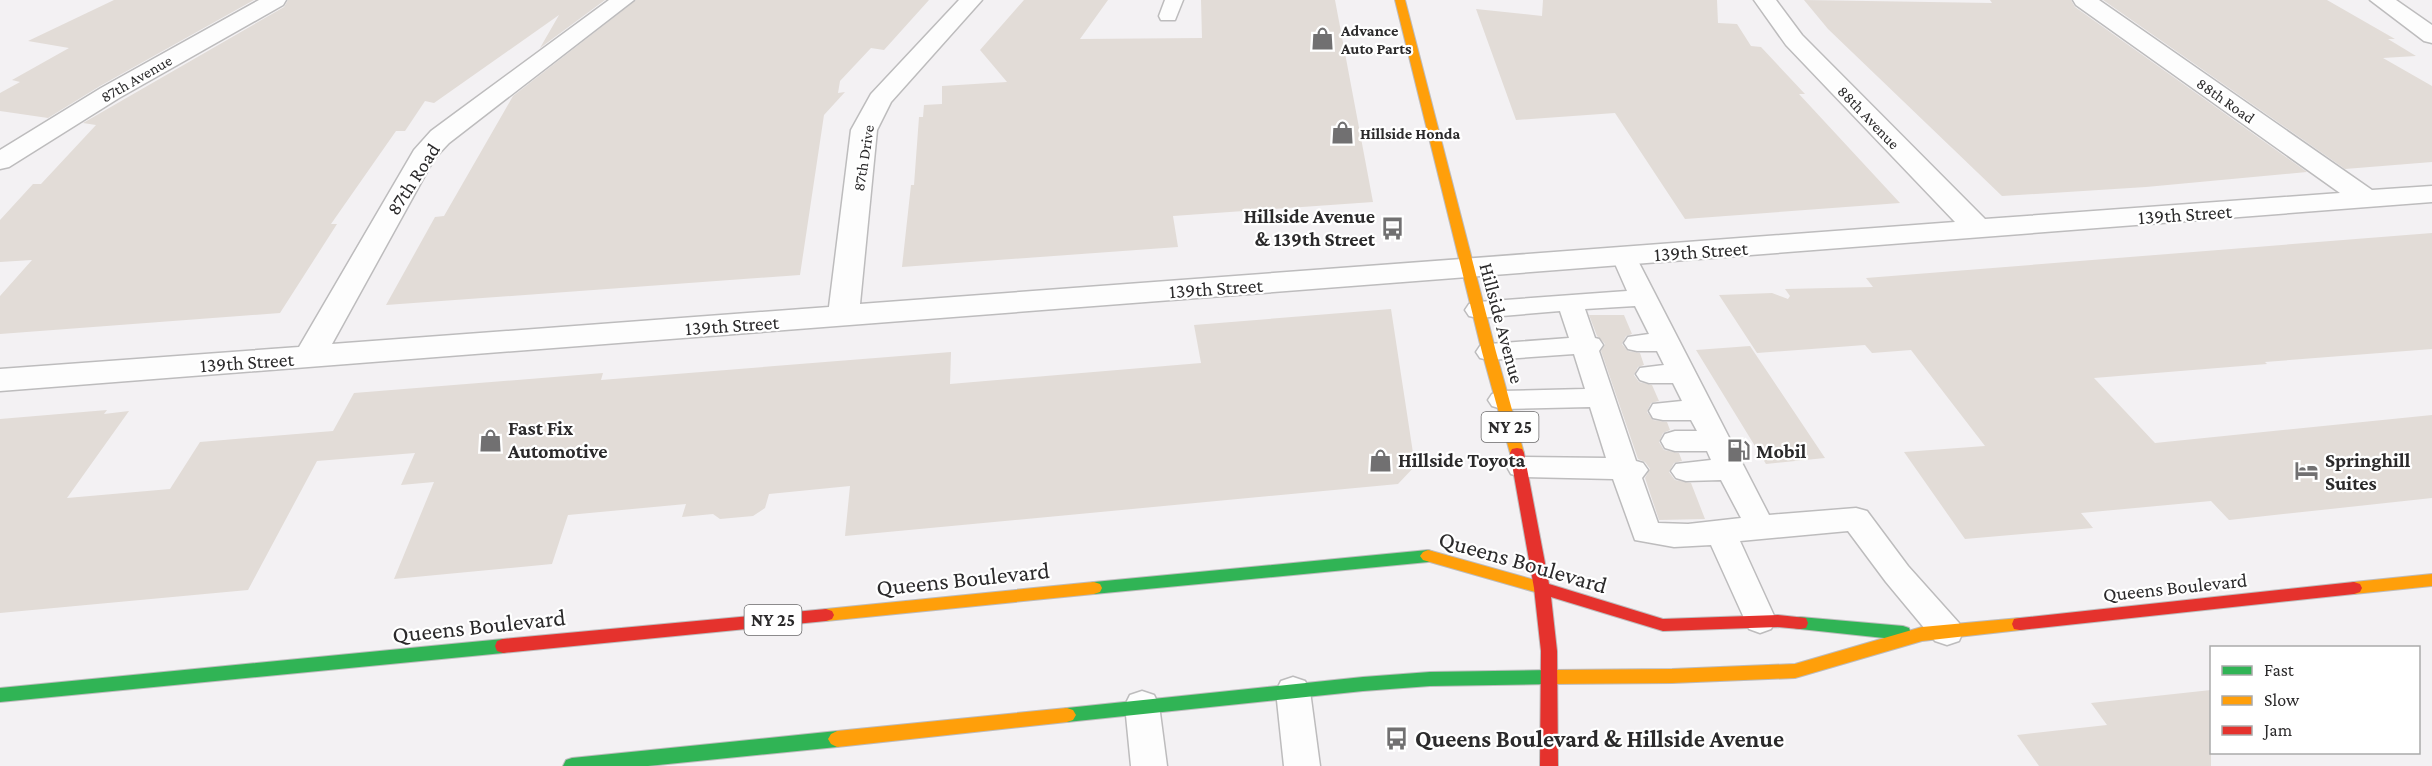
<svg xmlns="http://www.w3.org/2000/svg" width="2432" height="766" font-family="'Crimson Pro',serif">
  <rect width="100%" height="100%" fill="#f3f1f3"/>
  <!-- building -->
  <path fill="#e2dcd7" d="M114 0H254L100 86 48 118 0 111V93L20 82 12 80 69 48 28 41Z
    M288 0H605L540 48 559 15 434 103 425 101 405 131H396L331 224H337L280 313 0 334V296L32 260 0 262V220L33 184H41L96 125 83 123 284 7Z
    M636 0H929L884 50 871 48 840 81 838 93 845 92 824 115 800 275 386 305 435 217 444 216 513 96Z
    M1024 0H1108L1080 39 1202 38 1201 0H1335L1373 202 1173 216 1178 247 902 267 911 185H914L919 117H923L924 105 942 104V86L1007 82 980 50Z
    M1543 0H1717L1718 23 1737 24 1751 46 1761 47 1805 94H1799L1900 203 1685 219 1615 113 1516 120 1476 9 1542 16Z
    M1804 0 1992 3 1990 0H2071L2075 7 2307 172 2146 187 2002 196 1828 29Z
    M2103 0H2327L2395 39H2388L2416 56 2383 58 2432 86V162L2345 169Z
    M2432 233V349L2265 362 2267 364 2094 378 2155 443 2432 415V498L2229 520 2211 501 2081 513 2093 528 1965 539 1904 452 1985 446 1911 350 1872 353 1865 345 1757 353 1719 295 1772 293 1788 299 1790 296 1785 289 1873 287 1866 278Z
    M1391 309 1415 466 1398 484 845 536 850 486 769 494 765 508 753 516 720 519 713 514 682 517 686 504 568 515 552 564 394 579 434 482 401 485 415 453 317 461 248 590 0 613V419L107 410 104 414 129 411 67 498 170 489 200 442 333 431 354 393 603 373 601 380 951 352 950 384 1201 363 1194 325Z
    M1589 315H1624L1632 334 1626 336 1622 344 1628 351 1640 353 1644 365 1638 367 1634 375 1639 382 1652 385 1659 401 1651 403 1647 412 1653 420 1667 422 1670 430 1663 433 1659 442 1664 450 1679 453 1682 461 1674 463 1669 472 1675 480 1691 483 1705 519 1659 520 1645 478 1650 469 1645 462 1638 459 1601 351 1605 344 1597 336Z
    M1750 346 1825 458 1766 464 1696 350Z
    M2211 690V766H2039L2017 735 2107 725 2091 703Z"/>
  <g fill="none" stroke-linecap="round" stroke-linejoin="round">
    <defs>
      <path id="lane" d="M1165 0H1183L1175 20H1161L1159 16Z
        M1624 250 1633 252 1636 257 1769 515 1856 508 1867 511 1908 566 1959 623 1963 632 1959 641 1947 645 1935 641 1886 582 1848 531 1740 541 1776 620 1771 629 1760 633 1749 629 1711 545 1674 547 1635 540 1613 479 1521 477 1511 474 1507 467 1511 460 1521 457 1606 458 1590 407 1502 409 1492 406 1488 400 1492 394 1502 391 1585 389 1574 354 1489 360 1480 358 1476 352 1480 346 1489 344 1569 338 1560 311 1478 318 1469 316 1465 310 1469 304 1478 302 1627 291 1612 257 1615 252ZM1635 306 1649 334 1628 337 1624 343 1628 349 1637 351H1657L1664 365 1640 368 1636 374 1640 380 1649 383H1673L1682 401 1653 404 1649 411 1653 418 1663 420H1691L1697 431H1675L1665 434 1661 441 1665 448 1675 451H1707L1711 460 1676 464 1671 471 1676 478 1686 481 1721 480 1741 518 1688 524 1658 523 1642 478 1648 470 1643 463 1636 461 1599 351 1603 345 1599 339 1595 338 1585 309Z
        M1293 677 1305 681 1310 691 1320 766H1284L1276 691 1281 681Z
        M1142 691 1154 695 1159 705 1167 766H1131L1125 705 1130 695Z"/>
      <path id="street" d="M259 0H286L283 5 119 98 9 167 0 169V150L101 88Z
        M609 0H634L449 143 434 159 332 344 829 307 851 130 871 94 959 0H982L891 102 877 130 860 304 1955 222 1786 45 1754 0H1776L1802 35 1985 219 2340 193 2076 5 2073 0H2099L2372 190 2432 186V202L0 391V369L299 347 414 150 431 131 454 114Z
        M2370 0H2396L2432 25V43L2424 41Z"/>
      <path id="fast" d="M1428 550 1433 552 1436 556 1433 560 1428 562 1094 594 1088 592 1086 588 1088 584 1094 582Z
        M1800 617 1903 626 1909 628 1911 633 1909 638 1903 640 1800 629 1794 628 1792 623 1794 618Z
        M503 639 509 641 511 646 509 651 503 653 0 702V688Z
        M1551 670 1557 672 1559 677 1557 682 1551 684 1430 686 1363 691 1067 722 1061 720 1058 715 1061 710 1067 708 1363 677 1430 672Z
        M837 731 843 734 846 739 843 744 837 747 648 766H563L566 760 572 758Z"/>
      <path id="slow" d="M1395 0H1405L1496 352 1524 453 1522 457H1512L1510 453 1482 352Z
        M1428 550 1542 582 1548 584 1550 588 1548 592 1542 594 1423 560 1420 556 1423 552Z
        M2432 574V586L2354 594 2348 592 2346 588 2348 584 2354 582Z
        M1094 582 1100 584 1102 588 1100 592 1094 594 826 621 820 619 818 615 820 611 826 609Z
        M2020 618 2026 619 2028 624 2026 629 2020 630 1922 641 1795 678 1672 683 1551 684 1545 682 1543 677 1545 672 1551 670 1672 669 1795 664 1922 627Z
        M1067 708 1073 710 1076 715 1073 720 1067 722 837 747 831 744 828 739 831 734 837 731Z"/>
      <path id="jam" d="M1517 448 1522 449 1524 453 1549 584 1663 619 1778 615 1806 618 1808 623 1806 628 1800 629 1778 627 1663 631 1551 597 1557 651 1558 766H1540L1541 651 1534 588 1510 453 1512 449Z
        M2354 582 2360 584 2362 588 2360 592 2354 594 2020 630 2014 629 2012 624 2014 619 2020 618Z
        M826 609 832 611 834 615 832 619 826 621 503 653 497 651 495 646 497 641 503 639Z"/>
    </defs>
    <!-- lane casing -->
    <use href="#lane" stroke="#bdbcbd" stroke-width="3"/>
    <!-- street casing -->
    <use href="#street" stroke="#bdbcbd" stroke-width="3"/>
    <!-- fast casing -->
    <use href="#fast" stroke="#bdbcbd" stroke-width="2"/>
    <!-- slow casing -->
    <use href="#slow" stroke="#bdbcbd" stroke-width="2"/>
    <!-- jam casing -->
    <use href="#jam" stroke="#bdbcbd" stroke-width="2"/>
    <!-- lane -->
    <use href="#lane" fill="#fdfdfd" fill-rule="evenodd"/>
    <!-- street -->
    <use href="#street" fill="#fdfdfd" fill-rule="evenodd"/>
    <!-- fast -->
    <use href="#fast" fill="#30b455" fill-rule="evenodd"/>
    <!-- slow -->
    <use href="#slow" fill="#ff9f0a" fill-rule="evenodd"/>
    <!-- jam -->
    <use href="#jam" fill="#e5322d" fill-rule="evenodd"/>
  </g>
  <!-- icons -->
  <defs>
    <symbol id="shop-bare" viewBox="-9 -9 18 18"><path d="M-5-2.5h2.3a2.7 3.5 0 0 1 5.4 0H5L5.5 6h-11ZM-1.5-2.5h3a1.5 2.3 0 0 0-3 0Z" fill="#717071" stroke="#fff" stroke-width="2.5" paint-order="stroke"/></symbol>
    <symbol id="bus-bare" viewBox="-9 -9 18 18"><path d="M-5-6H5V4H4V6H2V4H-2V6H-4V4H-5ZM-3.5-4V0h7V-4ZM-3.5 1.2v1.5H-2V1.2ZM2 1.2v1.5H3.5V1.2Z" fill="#717071" stroke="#fff" stroke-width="2.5" paint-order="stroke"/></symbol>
    <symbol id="fuel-bare" viewBox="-9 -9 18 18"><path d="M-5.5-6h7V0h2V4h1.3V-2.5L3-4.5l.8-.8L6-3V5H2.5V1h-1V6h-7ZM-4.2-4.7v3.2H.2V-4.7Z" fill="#717071" stroke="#fff" stroke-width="2.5" paint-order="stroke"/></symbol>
    <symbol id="hotel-bare" viewBox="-9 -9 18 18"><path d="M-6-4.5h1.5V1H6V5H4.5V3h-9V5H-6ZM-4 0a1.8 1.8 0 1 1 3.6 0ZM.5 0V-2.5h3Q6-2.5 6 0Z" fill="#717071" stroke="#fff" stroke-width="2.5" paint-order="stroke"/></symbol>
  </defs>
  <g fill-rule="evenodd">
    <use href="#shop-bare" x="1306" y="22" width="33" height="33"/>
    <use href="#shop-bare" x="1326" y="116" width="33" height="33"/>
    <use href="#bus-bare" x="1376" y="212" width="33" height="33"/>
    <use href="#shop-bare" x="474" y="424" width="33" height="33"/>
    <use href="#fuel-bare" x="1722" y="434" width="33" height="33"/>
    <use href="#shop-bare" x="1364" y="444" width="33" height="33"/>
    <use href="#hotel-bare" x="2290" y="454" width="33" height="33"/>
    <use href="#bus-bare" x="1380" y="722" width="33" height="33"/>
  </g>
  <g text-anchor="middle" stroke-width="4.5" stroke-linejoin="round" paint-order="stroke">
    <!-- far-poi labels -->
    <g font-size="16" font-weight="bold" fill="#2b2a2b" stroke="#fff" text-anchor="start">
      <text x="1341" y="36">Advance<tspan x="1341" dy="18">Auto Parts</tspan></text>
      <text x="1360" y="139">Hillside Honda</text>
    </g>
    <!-- far-street labels -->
    <g font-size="16" fill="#2b2a2b" stroke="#fff">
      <text transform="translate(136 78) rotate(-30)" y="6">87th Avenue</text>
      <text transform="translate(2226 100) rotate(35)" y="6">88th Road</text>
      <text transform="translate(1869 117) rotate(46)" y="6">88th Avenue</text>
      <text transform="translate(863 158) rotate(-81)" y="6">87th Drive</text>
    </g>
    <!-- shield labels -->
    <g fill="#fff" stroke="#6b6a6b" stroke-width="1.5">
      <rect x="1481.5" y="412" width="57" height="30" rx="4.5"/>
      <rect x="744.5" y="605" width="57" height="30" rx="4.5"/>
    </g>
    <g font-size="18" font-weight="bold" fill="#2b2a2b">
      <text x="1510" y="433">NY 25</text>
      <text x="773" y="626">NY 25</text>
    </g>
    <!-- street labels -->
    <g font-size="20" fill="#2b2a2b" stroke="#fff">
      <text transform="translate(413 179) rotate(-57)" y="7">87th Road</text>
      <text transform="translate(2185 214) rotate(-4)" y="7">139th Street</text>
      <text transform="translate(1701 251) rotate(-4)" y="7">139th Street</text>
      <text transform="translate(1216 288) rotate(-4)" y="7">139th Street</text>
      <text transform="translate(1502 323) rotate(75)" y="7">Hillside Avenue</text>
      <text transform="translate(732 325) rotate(-4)" y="7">139th Street</text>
      <text transform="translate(247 362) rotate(-4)" y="7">139th Street</text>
      <text transform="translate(2175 587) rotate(-6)" y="7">Queens Boulevard</text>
    </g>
    <!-- poi labels -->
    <g font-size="20" font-weight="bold" fill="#2b2a2b" stroke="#fff" text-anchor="start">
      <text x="1375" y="223" text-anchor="end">Hillside Avenue<tspan x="1375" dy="23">&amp; 139th Street</tspan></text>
      <text x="508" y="435">Fast Fix<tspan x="508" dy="23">Automotive</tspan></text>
      <text x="1756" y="458">Mobil</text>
      <text x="1398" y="467">Hillside Toyota</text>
      <text x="2325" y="467">Springhill<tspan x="2325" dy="23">Suites</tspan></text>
    </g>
    <!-- near-street labels -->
    <g font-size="24" fill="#2b2a2b" stroke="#fff">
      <text transform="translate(1523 562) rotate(16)" y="8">Queens Boulevard</text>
      <text transform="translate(963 579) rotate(-6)" y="8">Queens Boulevard</text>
      <text transform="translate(479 626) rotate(-6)" y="8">Queens Boulevard</text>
    </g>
    <!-- near-poi labels -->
    <g font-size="24" font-weight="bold" fill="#2b2a2b" stroke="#fff" text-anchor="start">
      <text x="1415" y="747">Queens Boulevard &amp; Hillside Avenue</text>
    </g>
  </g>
  <!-- legend -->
  <rect x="2210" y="646" width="210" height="108" fill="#ffffff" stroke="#aaaaaa" stroke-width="1.5"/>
  <rect x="2222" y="666" width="30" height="9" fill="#30b455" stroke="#aaaaaa" stroke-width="1.5"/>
  <text x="2264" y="676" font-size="18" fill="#2b2a2b">Fast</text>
  <rect x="2222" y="696" width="30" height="9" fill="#ff9f0a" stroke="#aaaaaa" stroke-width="1.5"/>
  <text x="2264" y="706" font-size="18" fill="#2b2a2b">Slow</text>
  <rect x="2222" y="726" width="30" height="9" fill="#e5322d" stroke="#aaaaaa" stroke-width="1.5"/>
  <text x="2264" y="736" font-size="18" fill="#2b2a2b">Jam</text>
</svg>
